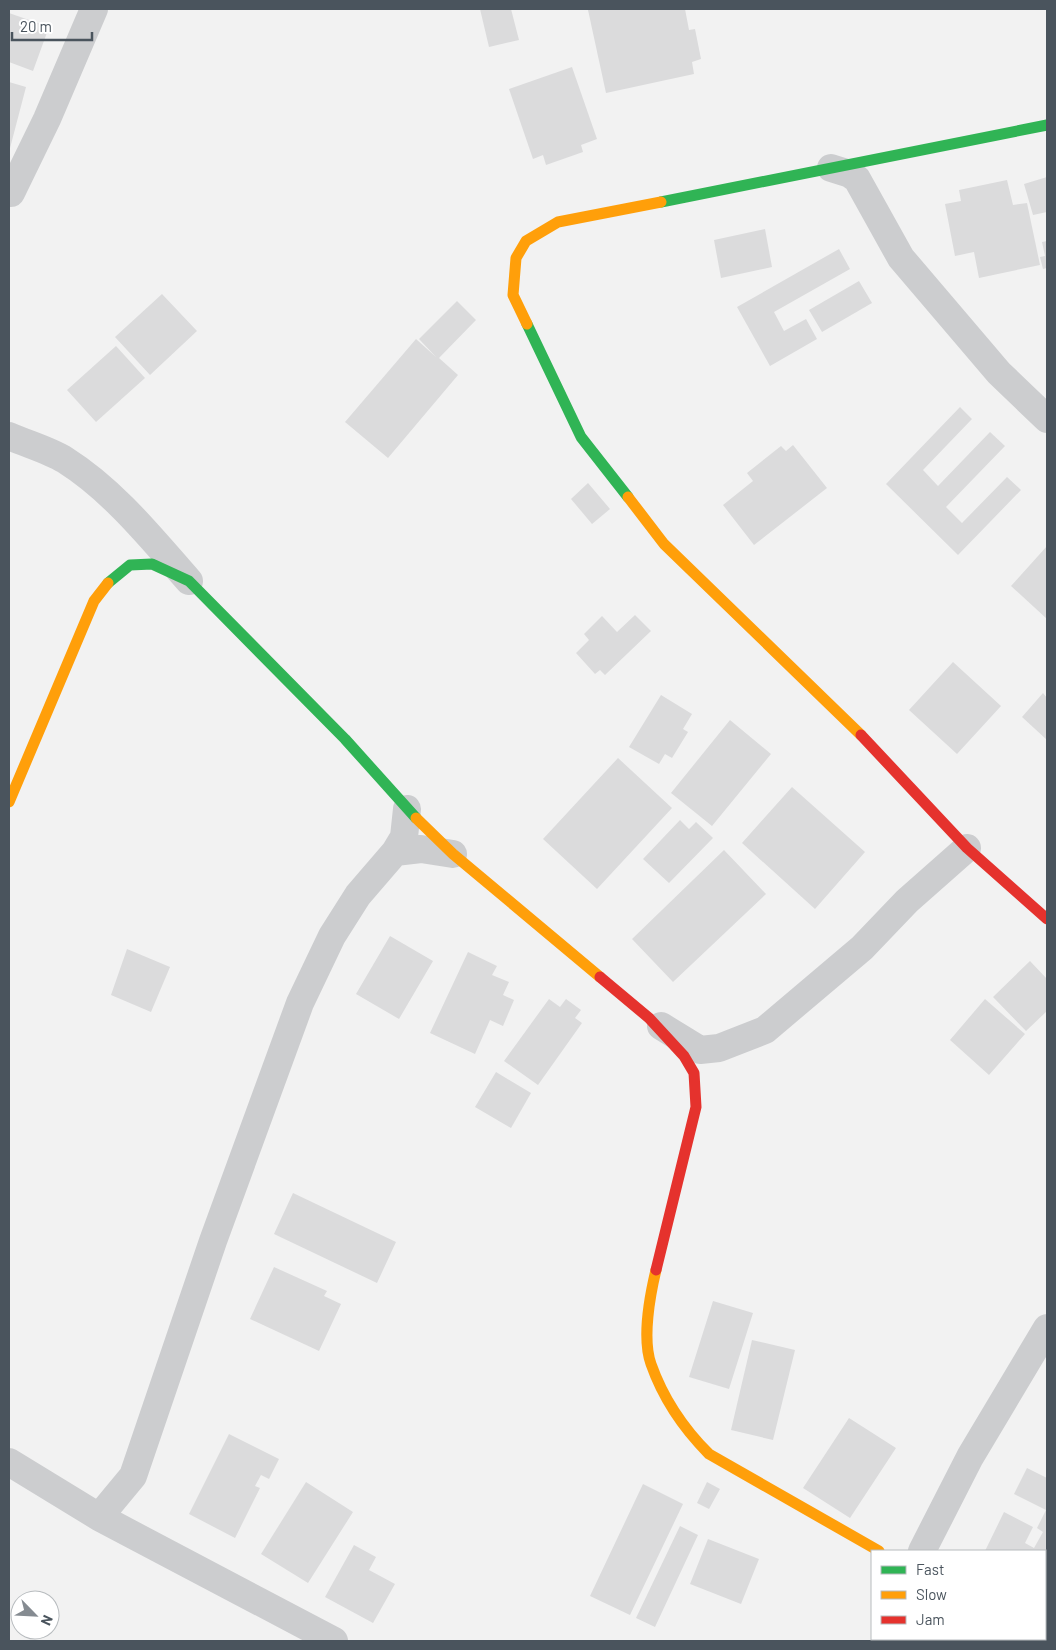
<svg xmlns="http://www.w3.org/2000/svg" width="1056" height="1650" font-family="Barlow,sans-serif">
  <rect width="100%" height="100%" fill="#f2f2f2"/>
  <!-- building -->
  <path fill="#dbdbdc" d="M480 9H511L519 40 489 47Z
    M685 9 689 30 695 29 701 59 692 62 694 74 606 93 588 10Z
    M9 13 49 27 33 71 9 62Z
    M572 67 597 139 581 145 583 152 546 165 543 155 533 159 509 89Z
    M9 82 26 87 9 152Z
    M1047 177V212L1033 215 1024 184Z
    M1007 180 1013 205 1027 203 1040 265 979 278 974 252 955 256 945 204 961 201 959 190Z
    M765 229 772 267 721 278 714 240Z
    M1047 241V268L1043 269 1040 257 1045 256 1042 242Z
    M839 249 850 269 774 312 784 331 806 319 817 339 770 366 737 307Z
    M859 281 872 303 822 332 809 310Z
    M162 294 197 331 150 375 115 337Z
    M457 301 476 320 439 358 458 375 388 458 345 422 416 339 436 357 419 339Z
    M116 346 145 378 96 422 67 390Z
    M960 407 972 419 923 470 938 486 990 432 1005 446 946 507 962 523 1007 477 1021 490 958 555 886 484Z
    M793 445 827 488 754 545 723 505 753 481 747 473 781 446 786 451Z
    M588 483 610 509 592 524 571 499Z
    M1047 546V619L1011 586Z
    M635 615 651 631 605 675 600 670 595 674 576 653 589 640 584 634 602 616 617 632Z
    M953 662 1001 706 957 754 909 710Z
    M1043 693 1047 698V740L1022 717Z
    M661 695 692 714 683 729 688 732 672 758 665 754 659 764 629 747Z
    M730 720 771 754 712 826 671 793Z
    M618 758 672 808 597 889 543 839Z
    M792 787 865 852 815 909 742 843Z
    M680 820 689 829 696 822 713 838 669 883 643 859Z
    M724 850 766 894 673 982 632 939Z
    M390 936 433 961 399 1019 356 994Z
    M127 949 170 967 151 1012 111 995Z
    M468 952 497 966 492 975 509 982 503 995 514 1000 503 1026 490 1020 475 1054 430 1033Z
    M1030 961 1047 979V1011L1026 1031 993 997Z
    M549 999 560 1007 566 999 581 1010 575 1018 582 1023 538 1085 504 1061Z
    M985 999 1025 1034 989 1075 950 1040Z
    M496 1072 531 1093 511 1128 475 1107Z
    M293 1193 396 1242 377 1283 274 1234Z
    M274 1267 327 1291 324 1296 341 1304 319 1351 250 1319Z
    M713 1301 753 1313 729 1389 689 1377Z
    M752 1340 795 1350 773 1440 731 1430Z
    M849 1418 896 1448 850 1518 803 1488Z
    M229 1434 279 1459 269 1479 261 1475 255 1486 260 1488 235 1538 189 1514Z
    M1027 1468 1047 1478V1591L1045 1589V1551H985L1004 1512 1033 1527 1025 1543 1034 1548 1043 1532 1037 1528 1046 1510 1014 1494Z
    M306 1482 353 1512 308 1583 261 1554Z
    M707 1482 720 1489 709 1509 697 1503Z
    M643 1484 683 1504 630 1615 590 1596Z
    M680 1526 698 1535 655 1627 636 1618Z
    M708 1539 759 1559 741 1604 690 1584Z
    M354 1545 376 1557 369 1570 395 1584 373 1623 325 1597Z"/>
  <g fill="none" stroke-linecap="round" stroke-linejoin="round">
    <!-- street -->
    <path stroke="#cccdcf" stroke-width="28" d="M831 168 850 174 857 179 901 258 999 373 1047 419
      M9 193H11L47 119 94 9
      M9 436C27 444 49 450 65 460 114 491 152 539 189 581
      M395 852 421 849 453 854
      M661 1026 700 1050 719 1048 765 1030 862 948 907 901 967 848
      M9 1462 99 1517 334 1641
      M99 1517 133 1476 213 1241 300 1003 332 936 358 895 395 852 404 837 407 809
      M922 1551 970 1457 1047 1328
      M885 1641 886 1639"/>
    <!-- fast -->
    <path stroke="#30b455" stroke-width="11" d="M661 202 1047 125
      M527 324 581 437 628 497
      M108 583 130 565 152 564 189 581 345 739 416 818"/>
    <!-- slow -->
    <path stroke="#ff9f0a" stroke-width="11" d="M527 324 513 295 516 258 526 241 558 222 661 202
      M628 497 664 544 861 735
      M9 802 94 601 108 583
      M416 818 453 854 600 977
      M656 1270C650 1295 642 1339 651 1364 663 1398 684 1429 709 1454L879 1551"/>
    <!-- jam -->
    <path stroke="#e5322d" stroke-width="11" d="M861 735 967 848 1047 919
      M600 977 649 1018 684 1056 694 1073 696 1107 656 1270"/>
  </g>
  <!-- border -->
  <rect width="1056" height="1650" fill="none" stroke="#4a545d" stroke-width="20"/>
  <!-- legend -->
  <rect x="871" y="1550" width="175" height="90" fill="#ffffff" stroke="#b7bbbe"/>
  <rect x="881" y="1566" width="25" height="8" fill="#30b455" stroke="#b7bbbe"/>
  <text x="916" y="1575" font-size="15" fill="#4a545d">Fast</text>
  <rect x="881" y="1591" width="25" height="8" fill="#ff9f0a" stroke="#b7bbbe"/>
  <text x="916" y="1600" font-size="15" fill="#4a545d">Slow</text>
  <rect x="881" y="1616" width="25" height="8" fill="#e5322d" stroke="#b7bbbe"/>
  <text x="916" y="1625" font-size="15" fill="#4a545d">Jam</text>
  <!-- north arrow -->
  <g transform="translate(35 1615) rotate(114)"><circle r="24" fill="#ffffff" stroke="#b7bbbe"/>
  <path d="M0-4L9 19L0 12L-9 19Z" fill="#858b91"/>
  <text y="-8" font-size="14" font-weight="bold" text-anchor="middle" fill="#4a545d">N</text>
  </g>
  <!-- scale -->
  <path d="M12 32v8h80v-8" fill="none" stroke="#4a545d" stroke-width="2.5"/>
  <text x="20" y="32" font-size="15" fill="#4a545d" stroke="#ffffff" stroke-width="4" paint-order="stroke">20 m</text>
</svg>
